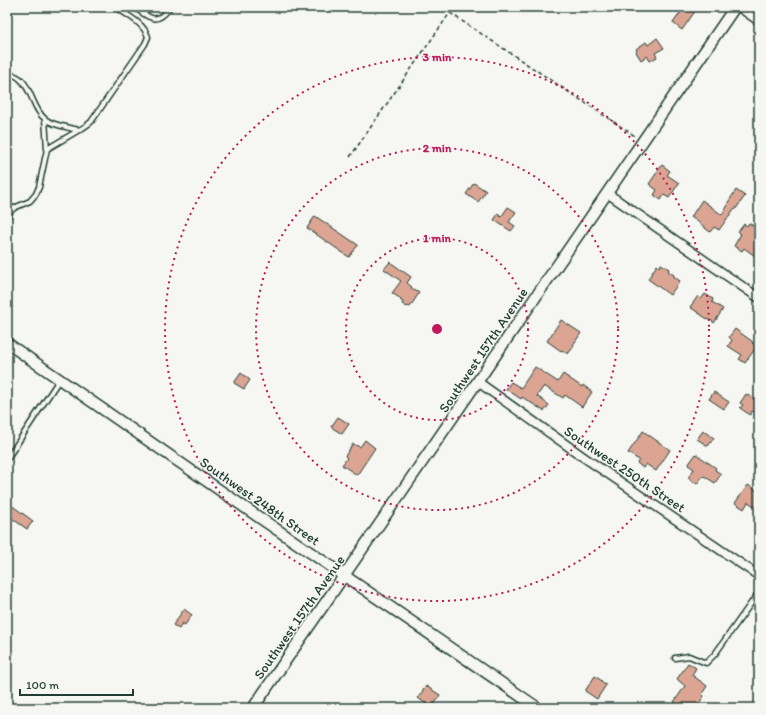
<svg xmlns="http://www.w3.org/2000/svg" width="766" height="715" font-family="Itim,sans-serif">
  <rect width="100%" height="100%" fill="#f6f6f2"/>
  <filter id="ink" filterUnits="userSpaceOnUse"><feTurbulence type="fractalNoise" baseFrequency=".025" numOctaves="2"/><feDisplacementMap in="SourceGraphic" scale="8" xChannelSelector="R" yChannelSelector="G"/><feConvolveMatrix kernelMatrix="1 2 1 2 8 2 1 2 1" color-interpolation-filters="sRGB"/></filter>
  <g filter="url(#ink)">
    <!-- building -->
    <path fill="#dca593" stroke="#1f3d34" d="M682 7H698L682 30 673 23 680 13 678 12Z
      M657 38 664 48 655 53 657 57 650 61 647 56 641 60 636 52 637 51 636 49 646 42 648 45Z
      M662 165 670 171 667 175 679 183 669 198 664 195 661 200 654 195 657 190 649 184Z
      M474 183 486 191 478 202 466 194Z
      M736 190 745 196 735 210 734 209 719 230 714 227 710 232 705 228V227L701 225V224L691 217 702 200 722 215 728 205 727 204Z
      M508 207 516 212 509 222 515 226 511 231 494 220 498 214 501 217Z
      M315 216 358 245 349 257 307 228Z
      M749 223 759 230V251L755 256 744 248 742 251 734 246 741 234 738 232 744 224 747 226Z
      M390 262 411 277 407 283 412 287 411 288 419 293 410 307 408 306 407 307 402 304 403 302 400 300 401 299 392 293 401 281 384 269Z
      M661 264 669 269 668 271 674 275V277L680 281 670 295 648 279 657 265 659 267Z
      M705 294 713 299 712 302 723 309 714 323 711 320 710 321 690 307 698 296 701 299Z
      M561 320 581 333 573 345 574 346 568 354 562 350 561 351 547 341Z
      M735 329 753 342 752 343 757 346 745 363 739 359 742 355 728 346 732 340 729 337Z
      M535 367 558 382 563 374 582 387 583 385 592 392 582 407 565 395 563 398 544 386 537 396 549 405 544 411 522 397 521 399 506 389 511 382 521 388Z
      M241 373 250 380 244 389 234 383Z
      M714 392 729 402 724 409 709 399Z
      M746 394 759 402V407L755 413 752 411 750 415 740 408 743 405 740 403Z
      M338 417 349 424 342 434 331 427Z
      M643 431 670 450 656 471 646 464 643 468 637 463 639 460 628 453Z
      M703 431 714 438 708 446 697 439Z
      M365 440 375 448 357 475 342 465 347 458 345 456 353 444 360 447Z
      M696 454 716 468 715 470 721 474 715 483 704 476 703 477H702L697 484 688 478 694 469 688 465Z
      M748 485 759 492V509L748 502 744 509 735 503Z
      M7 502 33 521 27 529 7 515Z
      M184 609 192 615 185 625 182 623 179 629 173 625Z
      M688 663 696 668 692 675 707 686 702 694 704 696 696 708H682L674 702 685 686 677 679Z
      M595 676 602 681 601 682 606 685 597 699 585 691Z
      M426 686 440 695 432 708 418 698Z"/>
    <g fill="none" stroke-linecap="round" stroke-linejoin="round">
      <defs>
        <path id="service" d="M134 7C149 18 157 26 170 7
          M7 74C11 75 16 75 19 78 31 86 33 110 45 119 50 123 61 126 66 127 81 131 79 131 91 122L145 44 148 37C144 23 127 15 115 7
          M47 149 79 130
          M7 219 9 213 14 208 30 201 36 194 39 187 47 149 45 119
          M7 459 59 380
          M675 658 689 656 706 663 715 654 759 592"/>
        <path id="minor" d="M739 7 759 21
          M607 193 759 298
          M478 382 582 456 759 576"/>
        <path id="tertiary" d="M7 343 247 509 538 708
          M253 708 735 7"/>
      </defs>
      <!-- service casing -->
      <use href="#service" stroke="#1f3d34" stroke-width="7"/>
      <!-- minor casing -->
      <use href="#minor" stroke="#1f3d34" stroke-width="11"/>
      <!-- tertiary casing -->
      <use href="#tertiary" stroke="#1f3d34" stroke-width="13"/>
      <!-- path -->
      <path stroke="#1f3d34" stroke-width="1.5" stroke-dasharray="4 3" stroke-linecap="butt" d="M450 13 635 136
        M350 157 454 7"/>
      <!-- service -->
      <use href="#service" stroke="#f6f6f2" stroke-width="4"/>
      <!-- minor -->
      <use href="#minor" stroke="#f6f6f2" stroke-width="8"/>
      <!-- tertiary -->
      <use href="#tertiary" stroke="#f6f6f2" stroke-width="10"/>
    </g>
  </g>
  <!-- distance rings -->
  <g fill="none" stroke="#c2185b" stroke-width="2" stroke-dasharray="2 4">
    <circle cx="437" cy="329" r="91"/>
    <circle cx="437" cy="329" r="181"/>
    <circle cx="437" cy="329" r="272"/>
  </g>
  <g text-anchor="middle" stroke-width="3" stroke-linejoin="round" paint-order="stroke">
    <!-- street labels -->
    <g font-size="14" fill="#1f3d34" stroke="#f6f6f2">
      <text transform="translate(483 350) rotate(-56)" y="5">Southwest 157th Avenue</text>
      <text transform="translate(625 469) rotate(34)" y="5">Southwest 250th Street</text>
      <text transform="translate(260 501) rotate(35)" y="5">Southwest 248th Street</text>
      <text transform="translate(299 617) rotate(-55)" y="5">Southwest 157th Avenue</text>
    </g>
  </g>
  <circle cx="437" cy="329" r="6" fill="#c2185b" stroke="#f6f6f2" stroke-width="2"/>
  <g font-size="12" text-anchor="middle" font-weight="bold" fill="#c2185b" stroke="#f6f6f2" stroke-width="3" stroke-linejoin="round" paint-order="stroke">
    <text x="437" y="61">3 min</text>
    <text x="437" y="152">2 min</text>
    <text x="437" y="242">1 min</text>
  </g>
  <!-- margin -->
  <rect width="766" height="715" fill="none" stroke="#f6f6f2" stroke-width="24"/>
  <rect x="12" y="12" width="742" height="691" fill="none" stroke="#1f3d34" stroke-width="1.5" filter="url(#ink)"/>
  <!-- scale -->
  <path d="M20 689v6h113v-6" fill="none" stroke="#1f3d34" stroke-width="2"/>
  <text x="26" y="689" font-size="12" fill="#1f3d34" stroke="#f6f6f2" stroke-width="3" paint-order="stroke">100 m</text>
</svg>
